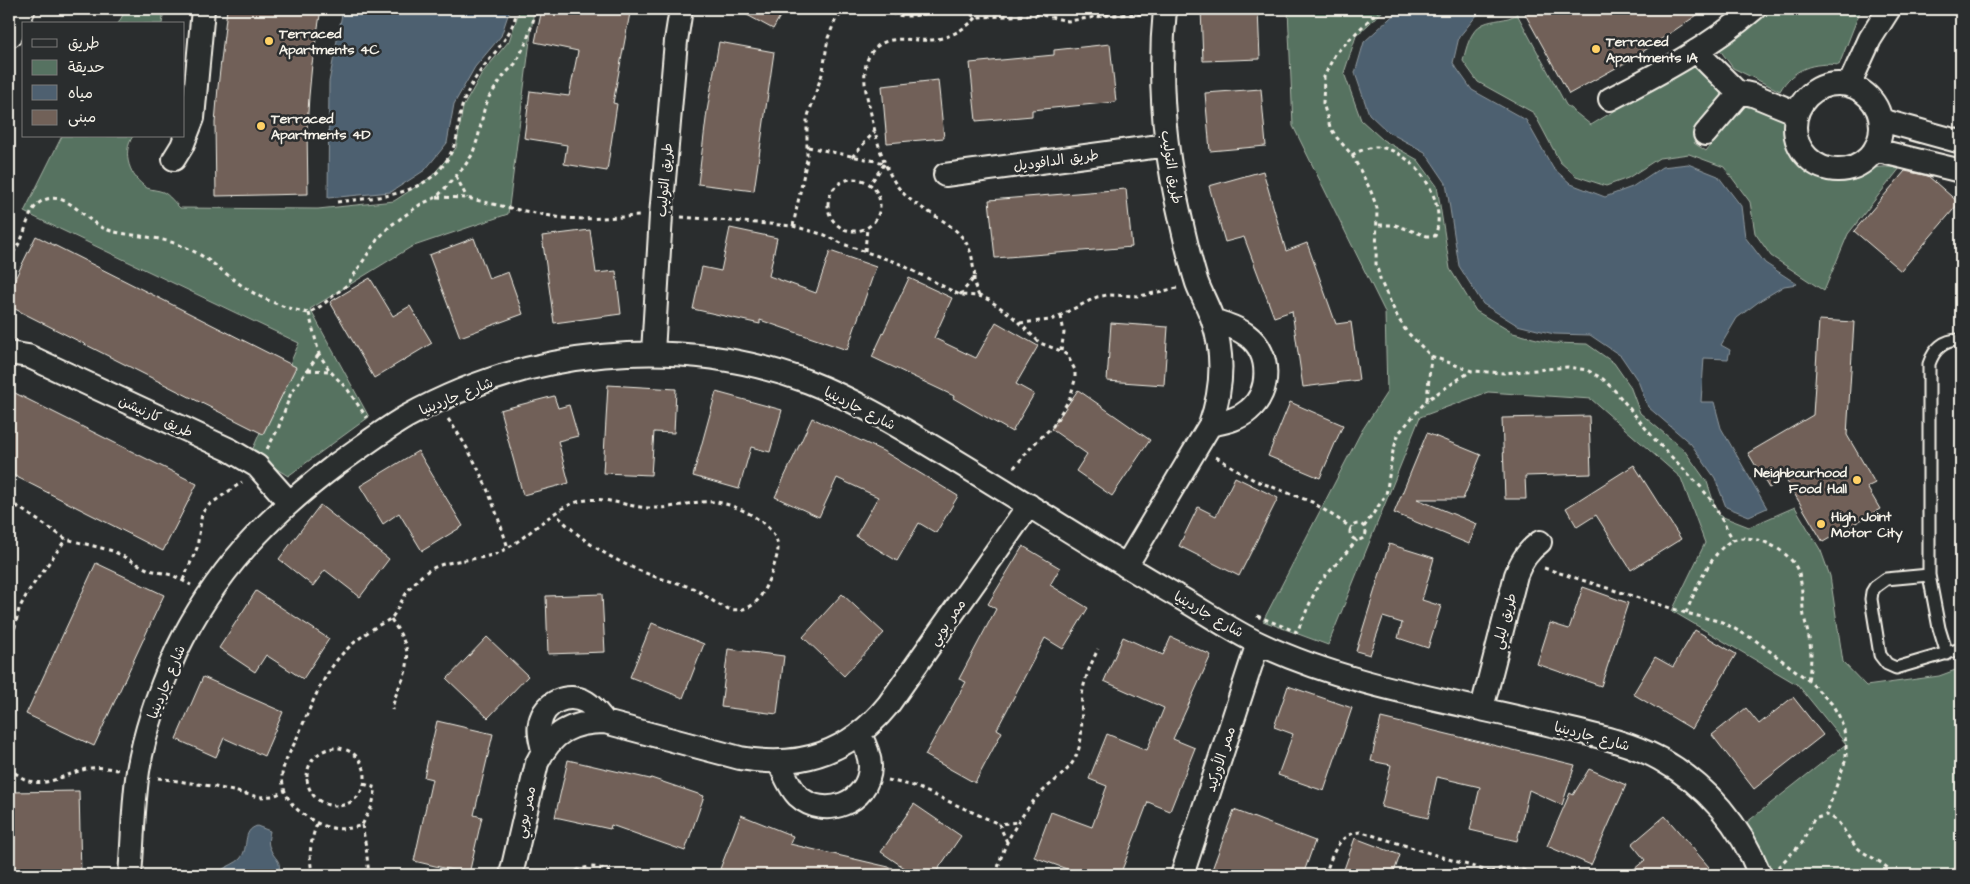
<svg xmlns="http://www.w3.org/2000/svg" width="1970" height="884" font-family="'Architects Daughter','Playpen Sans Arabic',sans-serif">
  <rect width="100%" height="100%" fill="#2a2d2e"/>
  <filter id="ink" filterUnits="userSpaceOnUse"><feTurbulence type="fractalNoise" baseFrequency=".02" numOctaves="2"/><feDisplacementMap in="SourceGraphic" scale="10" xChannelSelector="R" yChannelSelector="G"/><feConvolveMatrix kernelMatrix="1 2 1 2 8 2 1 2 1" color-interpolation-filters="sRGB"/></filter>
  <g filter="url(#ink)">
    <!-- green -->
    <path fill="#567261" stroke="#a5b2a4" d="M126 9H164L162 24H118Z
      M520 9H534L508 214 411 247 310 309 369 417 288 476 251 453 299 343 24 212 62 136H133C121 154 130 177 147 188 152 190 158 190 163 192 169 195 175 203 180 208L318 209 394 201 431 177 456 148 463 107 483 72 509 41Z
      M1288 9H1385L1356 36 1344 73 1361 120 1383 140 1418 160 1437 186 1450 269 1476 311 1513 333 1553 343 1587 344 1614 363 1630 386 1640 413 1684 450 1707 482 1718 515 1749 527 1795 507 1821 551 1830 576 1843 662 1866 686 1939 676 1961 668V865L1939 875H1770L1742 826 1846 744 1798 685 1672 611 1705 543 1681 478 1591 399 1488 392 1420 417 1328 645 1263 621 1361 432 1387 392 1385 312 1293 126Z
      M1771 9H1861L1839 65C1814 62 1793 68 1780 91L1733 68 1720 50Z
      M1517 14 1566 105 1591 125 1695 62 1725 90 1694 143 1706 151 1745 100 1784 116C1780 151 1803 184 1842 182 1848 182 1859 179 1864 176 1867 174 1870 170 1873 169 1880 165 1893 168 1900 168L1848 234 1824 291 1771 256 1755 233 1750 202 1724 167 1689 154 1659 158 1628 178 1606 186 1576 176 1560 162 1534 113 1478 82 1463 61C1466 49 1470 30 1483 24 1494 19 1506 21 1517 14Z"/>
    <!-- water -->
    <path fill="#4e6070" stroke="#909aa0" d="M343 9H510L501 36 475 67 454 104 447 143 425 170 391 192 328 198 329 82Z
      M1400 9H1507L1477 15 1459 37 1453 63 1472 90 1526 120 1553 168 1571 184 1605 197 1632 187 1662 167 1688 164 1718 176 1741 206 1745 237 1765 263 1797 284 1784 286 1761 300 1737 318 1721 345 1730 350 1728 359 1704 358 1701 402H1714L1721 428 1767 508 1749 516 1726 507 1715 478 1691 444 1648 407 1638 381 1621 356 1590 335 1554 334 1517 325 1483 304 1459 266 1446 183 1425 152 1388 132 1369 114 1355 73 1364 42Z
      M257 826 270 831C269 837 267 843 270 848 274 860 283 859 278 875H221L223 869C228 866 236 863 240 859 250 847 241 831 257 826Z"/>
    <!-- building -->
    <path fill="#716158" stroke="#f4f1e8" d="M227 9H321L312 64 309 96 307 129 308 194 216 196 215 123 218 87Z
      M542 9H610L630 13 613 103 617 104 607 171 564 164 567 145 524 138 530 91 569 96 578 51 535 42Z
      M736 9H784L773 29Z
      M1201 9H1258L1260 59 1203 61Z
      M1534 9H1706L1632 59 1569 94 1525 14Z
      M719 42 774 52 754 191 698 184 707 111Z
      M1110 44 1116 102 1032 110V116L976 121 970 63 1054 55V50Z
      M938 80 944 138 887 143 882 86Z
      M1261 89 1266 146 1210 151 1205 93Z
      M1263 171 1286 251 1307 243 1336 324 1351 322 1359 380 1303 387 1292 311 1274 317 1244 237 1225 242 1209 186Z
      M1905 171 1928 176 1959 203 1901 271 1854 231Z
      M1126 189 1132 247 995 258 989 200Z
      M730 228 777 238 769 276 816 293 830 251 876 267 847 350 760 320V324L693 309 702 267 721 271Z
      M590 230 596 273 616 271 621 314 554 323 542 236Z
      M36 236 296 367 263 434 9 306V291Z
      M474 238 489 279 508 272 523 314 460 337 429 255Z
      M370 278 393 316 410 306 432 343 374 378 330 302Z
      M909 278 952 298 934 338 976 358 996 322 1038 346 1016 384 1034 394 1012 432 953 398 954 396 872 357Z
      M1819 320 1854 322 1847 435 1875 483 1867 487 1880 509 1823 542 1785 478 1769 488 1748 453 1813 415Z
      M1111 323 1168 327 1164 385 1107 381Z
      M608 385 676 389 674 433 654 432 651 475 603 473Z
      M9 390 197 484 163 551 9 473Z
      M1078 390 1150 440 1112 496 1076 471 1087 454 1051 429Z
      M716 392 782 410 770 452 751 447 739 489 693 476Z
      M554 396 558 408 569 405 578 436 558 441 569 483 523 495 500 410Z
      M1290 402 1343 425 1320 478 1268 456Z
      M1589 416 1591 474 1525 476 1526 499H1505L1502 418Z
      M812 418 883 451 958 496 936 533 919 523 897 561 856 536 878 497 837 478 819 517 775 497Z
      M1427 433 1481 455 1463 499H1417L1477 524 1469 544 1394 513Z
      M418 451 463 526 422 551 399 513 383 524 360 486Z
      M1634 465 1681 539 1631 570 1596 515 1577 527 1566 508Z
      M1235 477 1278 498 1239 576 1179 546 1198 507 1216 516Z
      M320 505 389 559 360 597 325 570 313 586 279 559Z
      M1389 544 1434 558 1422 600 1441 606 1428 648 1398 638 1402 623 1383 617 1370 655 1356 651Z
      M1023 546 1060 568 1050 585 1088 608 1063 649 1045 638 997 729 1002 732 975 783 925 755 966 682 959 679 996 609 988 604Z
      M96 563 164 595 94 746 26 714Z
      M1583 587 1628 603 1601 686 1537 664 1550 623 1569 629Z
      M256 591 329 639 303 679 266 655 255 672 219 648Z
      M602 594 605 652 548 654 546 596Z
      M842 594 884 633 844 676 803 637Z
      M652 623 704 644 683 698 630 677Z
      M1695 630 1736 654 1692 729 1633 694 1655 657 1673 667Z
      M487 637 528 676 488 718 447 679Z
      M1123 637 1163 655 1171 637 1211 655 1173 739 1195 748 1170 811 1148 802 1120 875H1083L1034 857 1051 812 1092 827 1107 786 1089 779 1107 734 1147 750 1164 708 1104 681Z
      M728 649 784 656 777 714 721 707Z
      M203 677 283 712 264 756 224 738 216 757 176 739Z
      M1288 686 1352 708 1324 791 1278 775 1293 734 1274 727Z
      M1793 697 1823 735 1754 789 1712 735 1746 708 1759 724Z
      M1381 718 1575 765 1562 805 1529 790 1517 841 1470 830 1480 787 1437 777 1428 818 1381 807 1391 765 1371 761Z
      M437 721 493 734 474 815 482 817 469 874 414 861 432 779 424 777Z
      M568 760 650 779 651 778 704 796 685 851 611 825 610 829 555 817Z
      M1589 769 1626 785 1591 865 1547 846 1570 793 1573 795Z
      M79 791 81 875H9V792Z
      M914 804 961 836 934 875H915L881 852Z
      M1234 810 1315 841 1303 875H1210Z
      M741 815 793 836 790 844 893 868 892 875H735L720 869Z
      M1665 816 1709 867 1700 875H1627L1645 860 1632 844Z
      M1355 838 1400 855 1393 875H1342Z"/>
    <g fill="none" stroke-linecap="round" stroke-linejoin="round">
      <defs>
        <path id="lane" d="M1929 575 1886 579 1875 587 1872 592 1871 599 1880 655 1887 664 1896 668 1961 649
          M1947 654 1939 628 1929 575V364C1934 349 1944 339 1961 340"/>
        <path id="street" d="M1696 51 1736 91 1753 95 1797 113
          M1795 127a43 43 0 1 1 86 0a43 43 0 1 1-86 0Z
          M1849 85 1870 39 1889 9
          M1610 99C1660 73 1711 46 1754 9
          M1881 120 1961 142
          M1705 134 1740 93
          M1875 150 1961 171
          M174 159 182 146 193 118 203 9
          M945 175 1167 145
          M9 353 28 356 230 450 257 466 289 502
          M653 353 661 215 676 41 681 9
          M1210 425C1223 422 1238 420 1249 410 1271 392 1271 353 1248 336 1238 328 1225 324 1213 320
          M1126 566 1210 425C1222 391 1225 357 1213 321 1209 308 1202 296 1197 283 1190 261 1185 239 1180 216 1164 148 1158 78 1165 9
          M1482 708 1516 575C1522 560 1528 551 1540 542
          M543 750C541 741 538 732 540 723 544 702 568 692 586 702 594 707 599 715 605 722
          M779 763C785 774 789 787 798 796 824 820 869 803 870 767 870 755 865 744 859 734
          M130 875C133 841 133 805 138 771 145 730 159 690 176 652 214 573 268 516 337 464 360 448 382 431 406 417 528 349 678 333 809 382 855 400 896 425 938 450 1019 498 1097 550 1179 597 1205 612 1232 631 1260 644 1351 687 1454 701 1551 725 1588 734 1627 741 1660 759 1707 785 1741 826 1760 875
          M511 875 537 763C552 732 572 722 605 722L740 758C800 769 849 753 888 705L1029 505
          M1182 875 1258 643"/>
        <path id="primary" d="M9 33 21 9"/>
      </defs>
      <!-- lane casing -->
      <use href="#lane" stroke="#f4f1e8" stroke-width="15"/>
      <!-- street casing -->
      <use href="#street" stroke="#f4f1e8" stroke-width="26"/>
      <!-- primary casing -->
      <use href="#primary" stroke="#f4f1e8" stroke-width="31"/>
      <!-- path -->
      <path stroke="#f4f1e8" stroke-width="3" stroke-dasharray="4 4" stroke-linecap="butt" d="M884 9C903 22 922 14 943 9
        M956 9 977 17 1042 15 1068 21 1110 15 1145 14
        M1380 9 1335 54 1324 77 1323 103 1330 127 1337 138 1352 155 1370 189 1377 208 1376 264 1381 282 1397 316 1406 331 1431 356 1472 371 1504 373 1568 367 1587 370 1603 379 1616 392 1656 441 1700 486 1711 500 1733 540
        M808 147 885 163 870 184
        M1352 155C1359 151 1368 147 1377 147 1414 149 1449 202 1435 236H1427L1395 225H1378
        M852 157 875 131
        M456 176 467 198
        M828 205a26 26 0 1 1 52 0a26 26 0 1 1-52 0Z
        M437 197 467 198 519 210 562 218 584 219 640 216
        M337 202C387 196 440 196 457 137 459 128 459 119 461 111 463 100 469 89 475 79 490 55 513 38 517 9
        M681 217 793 226 825 235 843 244 898 263 960 295 979 296 989 300 1011 315 1040 343 1061 351 1067 355 1075 370V380L1070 398 1053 426 1033 445 1012 470
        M793 226 807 159V119L823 71 828 38 835 21 841 14 850 9
        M865 251 867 228
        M9 260C13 253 17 247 21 240 27 227 29 208 42 201 65 189 83 218 101 227 115 234 131 234 146 237 162 239 178 243 193 251 209 259 222 271 237 282 258 298 283 308 309 313L321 306 348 284 377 240 390 226 421 204 437 197 464 167 472 155 478 138 484 110 489 97 505 74 515 64 526 43 537 9
        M974 277V284L979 296
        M960 295C963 290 973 281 974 277 975 274 974 269 973 266 971 221 920 217 898 187 881 164 875 132 869 105 865 90 861 67 871 53 887 30 915 44 938 39 953 36 966 28 977 17
        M309 313 319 354 330 371 348 390 367 418
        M1061 316 1064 333 1061 351
        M1020 323 1051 320 1097 297 1107 295 1140 296 1177 288
        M1431 356 1427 400 1471 371
        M308 370 329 371
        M448 419C478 460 493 500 508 548
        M267 449 278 429 291 393 319 354
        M1216 457 1254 480 1312 502 1352 528
        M9 501 66 539 113 551 149 570 172 575 191 585
        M1350 532a8 8 0 1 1 16 0a8 8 0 1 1-16 0Z
        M1364 527 1386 495 1393 451 1399 433 1427 400
        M1544 568 1686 613 1722 622 1755 640 1808 680 1832 704 1839 716 1844 730 1846 744V759L1826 815
        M183 580 197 548 202 513 209 505 242 482
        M1686 613C1694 593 1712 549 1733 540 1744 536 1757 539 1767 543 1778 548 1790 556 1796 567 1804 582 1801 600 1804 616 1810 644 1814 651 1808 680
        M1257 616 1297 632 1318 585 1357 540
        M391 619C405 641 414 655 402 681 397 691 394 699 392 710
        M9 652 19 609 28 592 66 539
        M307 777a29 29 0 1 1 58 0a29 29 0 1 1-58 0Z
        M9 767C38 798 59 774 91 768 100 767 109 768 118 770
        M158 778 211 786 259 797 273 796 285 791
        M888 780 914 786 999 824
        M364 784 376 788 372 806 362 825C339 833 322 828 303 814 290 805 282 791 282 775 283 763 291 751 296 740 309 711 321 677 343 653 353 643 364 634 376 627 380 624 386 622 390 619 395 615 398 607 401 602 407 591 415 581 425 573 445 558 472 562 495 554 521 544 540 520 565 507 599 489 622 509 657 508 676 508 695 500 714 502 735 503 778 524 778 548 778 559 766 588 760 597 756 603 750 608 743 609 722 614 709 595 692 588 680 583 668 581 656 577 617 563 584 544 555 513
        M362 825 366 847 369 875
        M1007 842 999 824 1019 822
        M1778 867 1802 843 1814 819 1826 815C1841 819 1844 833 1853 843 1864 857 1881 858 1894 875
        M1490 872C1506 866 1520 867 1535 875
        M313 875C308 857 310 842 317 824
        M569 875C586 864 599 865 616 875
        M997 875C1000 848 1021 814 1039 795 1052 781 1068 774 1076 756 1085 737 1080 716 1082 696 1084 679 1091 664 1098 649
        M1325 875C1332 856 1338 832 1362 832L1490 872 1493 875"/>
      <!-- lane -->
      <use href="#lane" stroke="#2a2d2e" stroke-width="11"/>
      <!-- street -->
      <use href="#street" stroke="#2a2d2e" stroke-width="22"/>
      <!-- primary -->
      <use href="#primary" stroke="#2a2d2e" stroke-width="28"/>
    </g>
  </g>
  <!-- markers -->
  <g fill="#ffd166" stroke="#2a2d2e" stroke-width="2">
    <circle cx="269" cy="41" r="5"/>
    <circle cx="1596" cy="49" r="5"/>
    <circle cx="261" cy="126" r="5"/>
    <circle cx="1857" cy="480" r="5"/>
    <circle cx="1821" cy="524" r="5"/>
  </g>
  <g text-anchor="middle" stroke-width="5" stroke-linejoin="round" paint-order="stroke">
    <!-- poi labels -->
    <g font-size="14" font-weight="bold" fill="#f4f1e8" stroke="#2a2d2e" text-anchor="start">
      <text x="279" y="38">Terraced<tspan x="279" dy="16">Apartments 4C</tspan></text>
      <text x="1606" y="46">Terraced<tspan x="1606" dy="16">Apartments 1A</tspan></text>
      <text x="271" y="123">Terraced<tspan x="271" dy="16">Apartments 4D</tspan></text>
      <text x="1847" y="477" text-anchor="end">Neighbourhood<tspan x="1847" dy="16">Food Hall</tspan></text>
      <text x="1831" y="521">High Joint<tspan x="1831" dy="16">Motor City</tspan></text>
    </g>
    <!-- street labels -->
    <g font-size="14" fill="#f4f1e8" stroke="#2a2d2e">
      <text transform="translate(1056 160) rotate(-8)" y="5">طريق الدافوديل</text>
      <text transform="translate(1172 167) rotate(81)" y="5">طريق التوليب</text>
      <text transform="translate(664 180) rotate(-85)" y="5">طريق التوليب</text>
      <text transform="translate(456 396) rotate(-22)" y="5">شارع جاردينيا</text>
      <text transform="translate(860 408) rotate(27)" y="5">شارع جاردينيا</text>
      <text transform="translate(156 416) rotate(25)" y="5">طريق كارنيشن</text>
      <text transform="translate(1209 614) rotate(30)" y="5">شارع جاردينيا</text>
      <text transform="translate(1504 621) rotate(-75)" y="5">طريق ليلي</text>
      <text transform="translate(947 622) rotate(-55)" y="5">ممر بوبي</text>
      <text transform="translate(166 682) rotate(-68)" y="5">شارع جاردينيا</text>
      <text transform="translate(1592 736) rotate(15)" y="5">شارع جاردينيا</text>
      <text transform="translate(1220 759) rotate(-72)" y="5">ممر الأوركيد</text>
      <text transform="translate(525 812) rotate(-78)" y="5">ممر بوبي</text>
    </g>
  </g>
  <!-- margin -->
  <rect width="1970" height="884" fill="none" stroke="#2a2d2e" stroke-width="30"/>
  <rect x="15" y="15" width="1940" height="854" fill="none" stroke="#f4f1e8" stroke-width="2" filter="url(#ink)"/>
  <!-- legend -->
  <rect x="22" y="22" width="162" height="115" fill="#2a2d2e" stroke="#7b7b78"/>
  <rect x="32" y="39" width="25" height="8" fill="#2a2d2e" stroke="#7b7b78"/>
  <text x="68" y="48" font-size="15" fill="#f4f1e8">طريق</text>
  <rect x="32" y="60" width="25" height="15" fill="#567261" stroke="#7b7b78"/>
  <text x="68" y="72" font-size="15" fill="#f4f1e8">حديقة</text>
  <rect x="32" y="85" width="25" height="15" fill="#4e6070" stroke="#7b7b78"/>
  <text x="68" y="98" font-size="15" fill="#f4f1e8">مياه</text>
  <rect x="32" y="110" width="25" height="15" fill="#716158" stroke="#7b7b78"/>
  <text x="68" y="122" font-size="15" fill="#f4f1e8">مبنى</text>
</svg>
